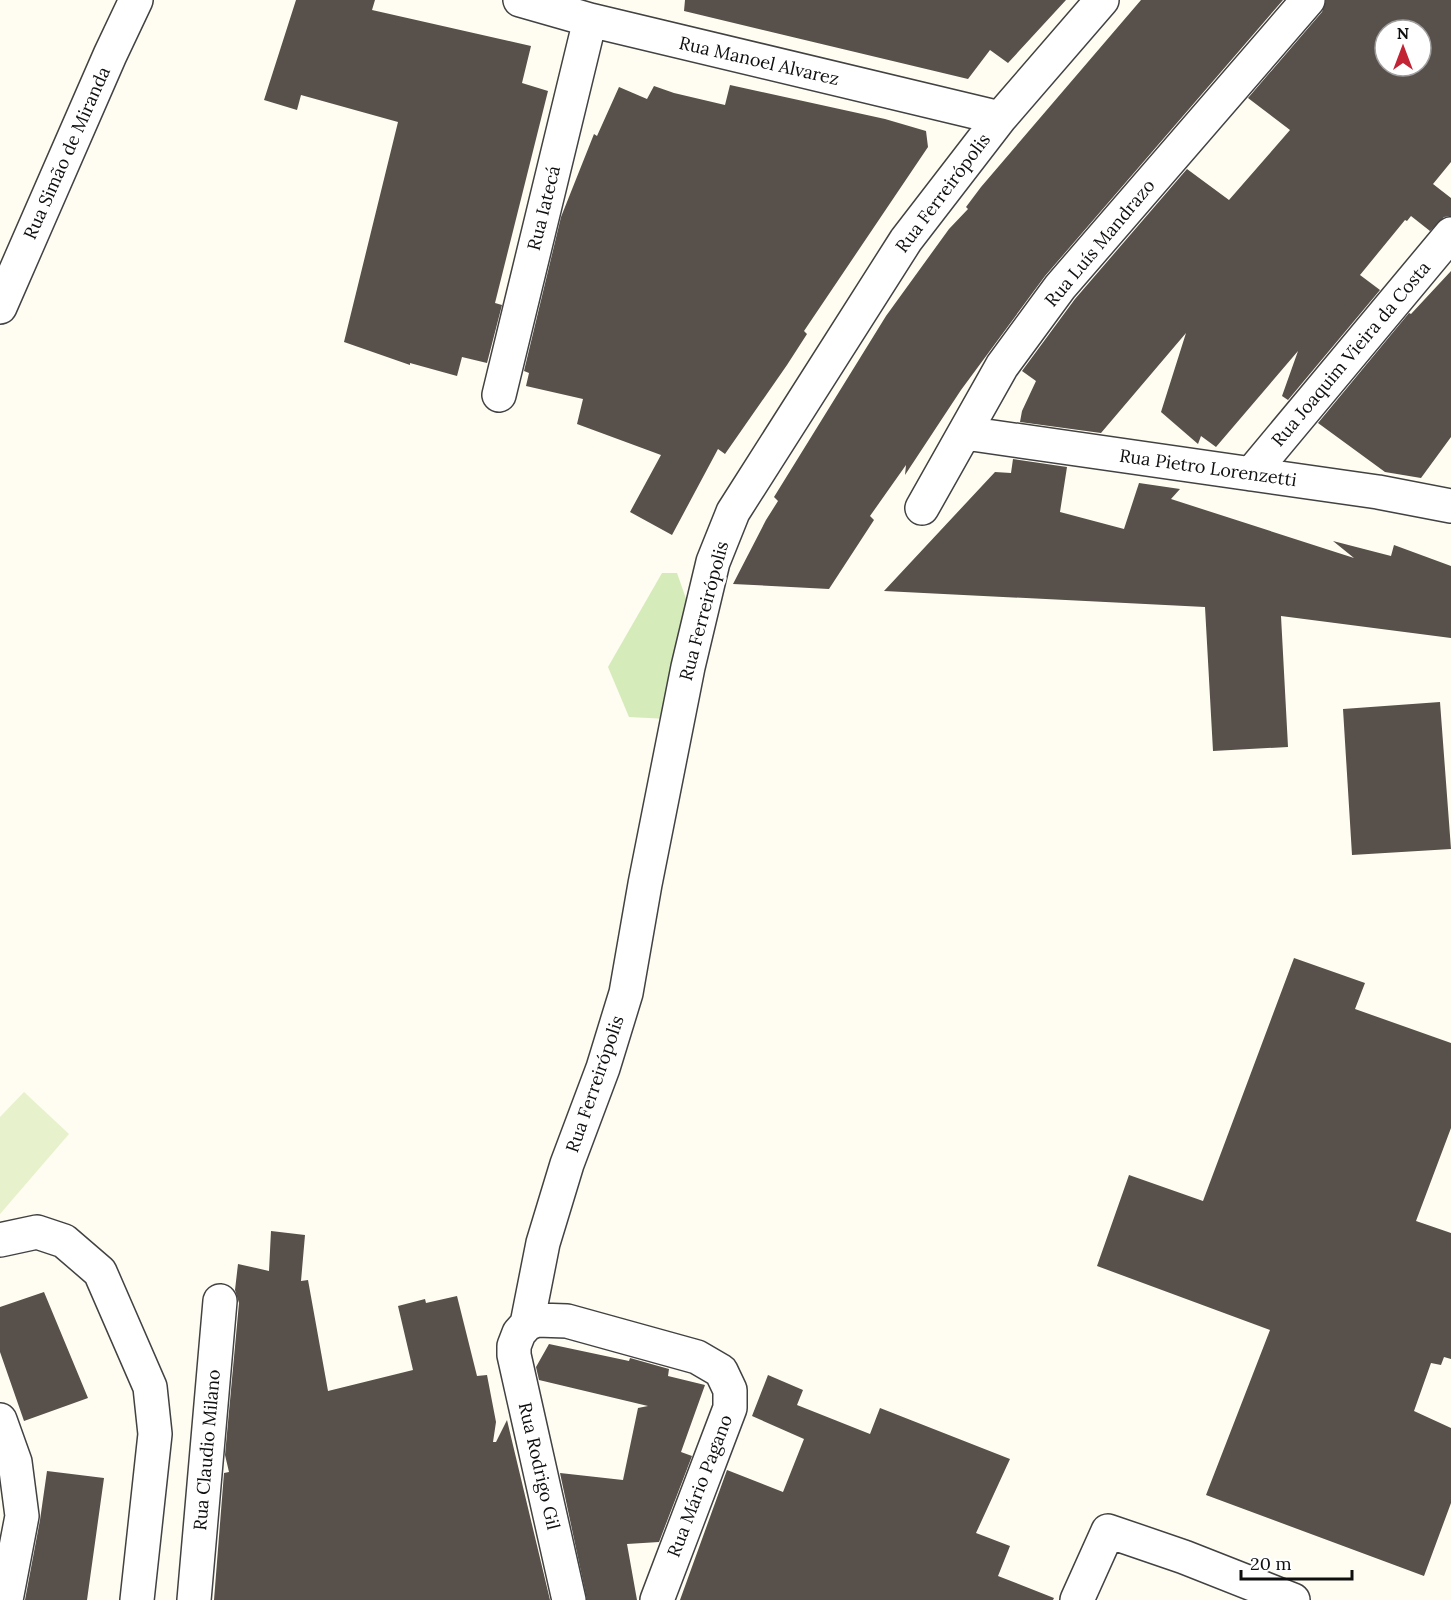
<svg xmlns="http://www.w3.org/2000/svg" width="1451" height="1600" font-family="Lora,serif">
  <rect width="100%" height="100%" fill="#fffcf2"/>
  <!-- green -->
  <path fill="#d6ebba" d="M662 573H677L690 610 668 719 629 717 608 667Z"/>
  <!-- pitch -->
  <path fill="#e7f2cc" d="M24 1092 69 1134 0 1214V1117Z"/>
  <!-- building -->
  <path fill="#58504b" fill-rule="evenodd" d="M296 0H375L372 10 531 46 522 83 548 91 495 303 502 305 487 363 462 357 457 376 410 363V365L344 342 398 122 301 95 297 110 264 100Z
    M685 0H1066L1008 63 990 50 968 79 684 11Z
    M1141 0H1283L1045 276 961 390 905 475 906 465 870 516 874 520 829 589 733 584 766 520 778 501 774 497 886 316 949 229 968 209 966 207 981 187Z
    M1326 0H1451V162L1433 184 1451 198V216L1444 217 1430 231 1411 216 1407 221 1405 220 1360 275 1380 290 1288 400 1282 396 1298 351 1216 447 1201 436 1198 444 1161 412 1186 333 1101 433 1020 422 1022 411 1036 381 1022 371 1075 299 1187 169 1229 200 1290 130 1248 98 1322 12ZM1385 30H1421V66H1385Z
    M730 85 885 119 926 131 928 147 804 331 807 334 787 365 725 454 718 449 672 535 630 512 661 455 577 424 583 399 526 386 529 373 524 371 561 217 594 134 597 136 619 87 647 99 654 86 674 93 725 105Z
    M1451 271V437L1421 478 1385 472 1318 423 1409 313 1411 314Z
    M1013 459 1067 467 1060 512 1124 529 1139 483 1180 489 1171 499 1354 558 1333 541 1391 556 1394 545 1451 566V638L1281 616 1288 747 1213 751 1205 607 884 591 995 472 1011 473Z
    M1440 702 1451 849 1352 855 1343 709Z
    M1294 958 1365 983 1355 1009 1451 1043V1128L1416 1221 1451 1233V1359L1444 1357 1441 1365 1431 1363 1414 1411 1451 1428V1503L1424 1576 1206 1495 1270 1330 1097 1266 1129 1175 1203 1201Z
    M271 1231 305 1235 301 1281 308 1280 328 1391 413 1370 398 1306 425 1299 426 1303 457 1296 477 1376 487 1375 496 1422 493 1442H496L507 1420 550 1600H214L224 1473 229 1472 225 1455 239 1303 235 1290 238 1264 269 1271Z
    M44 1292 88 1398 24 1421 0 1352V1307Z
    M549 1344 629 1361 630 1358 669 1369 668 1376 705 1385 681 1452 692 1456 659 1542 627 1544 637 1600H587L560 1473 623 1480 638 1408 648 1406 539 1380 536 1367Z
    M768 1375 803 1390 797 1405 870 1434 880 1408 1010 1459 976 1533 1010 1546 998 1576 1054 1598 1053 1600H680L727 1470 783 1492 804 1439 752 1416Z
    M47 1471 104 1478 87 1600H25L40 1520Z"/>
  <g fill="none" stroke-linecap="round" stroke-linejoin="round">
    <defs>
      <path id="minor" d="M520 0 590 20 1000 118
        M0 307 110 55 136 0
        M499 395 590 20
        M965 433 1378 492 1451 506
        M1251 474 1451 234
        M922 508 1002 366 1060 287 1308 0
        M0 1240 37 1232 64 1241 100 1272 150 1387 155 1434 137 1600
        M527 1324 543 1243 567 1164 603 1068 626 993 645 884 688 667 713 562 733 512 906 240 1000 118 1102 0
        M0 1420 15 1462 22 1516 6 1600
        M194 1600 220 1301
        M569 1600 514 1355V1346L519 1333 527 1324 537 1320 567 1321 697 1357 721 1371 730 1390V1408L657 1600
        M1077 1600 1108 1531 1184 1557 1293 1600"/>
    </defs>
    <!-- minor casing -->
    <use href="#minor" stroke="#424242" stroke-width="36"/>
    <!-- minor -->
    <use href="#minor" stroke="#fff" stroke-width="33"/>
  </g>
  <g text-anchor="middle" stroke-width="6" stroke-linejoin="round" paint-order="stroke">
    <!-- street labels -->
    <g font-size="18" fill="#0f0f0f" stroke="#fff">
      <text transform="translate(759 61) rotate(13)" y="6">Rua Manoel Alvarez</text>
      <text transform="translate(67 153) rotate(-66)" y="6">Rua Simão de Miranda</text>
      <text transform="translate(943 193) rotate(-53)" y="6">Rua Ferreirópolis</text>
      <text transform="translate(544 208) rotate(-76)" y="6">Rua Iatecá</text>
      <text transform="translate(1100 243) rotate(-50)" y="6">Rua Luís Mandrazo</text>
      <text transform="translate(1351 354) rotate(-50)" y="6">Rua Joaquim Vieira da Costa</text>
      <text transform="translate(1208 468) rotate(8)" y="6">Rua Pietro Lorenzetti</text>
      <text transform="translate(704 611) rotate(-75)" y="6">Rua Ferreirópolis</text>
      <text transform="translate(595 1084) rotate(-71)" y="6">Rua Ferreirópolis</text>
      <text transform="translate(207 1450) rotate(-85)" y="6">Rua Claudio Milano</text>
      <text transform="translate(539 1466) rotate(77)" y="6">Rua Rodrigo Gil</text>
      <text transform="translate(700 1486) rotate(-69)" y="6">Rua Mário Pagano</text>
    </g>
  </g>
  <!-- north arrow -->
  <g transform="translate(1403 48)"><circle r="28" fill="#ffffff" stroke="#9f9f9f" stroke-width="1.5"/>
  <path d="M0-4.5L10 22L0 15L-10 22Z" fill="#c22435"/>
  <text y="-9" font-size="16" font-weight="bold" text-anchor="middle" fill="#0f0f0f">N</text>
  </g>
  <!-- scale -->
  <path d="M1241 1570v9h111v-9" fill="none" stroke="#0f0f0f" stroke-width="3"/>
  <text x="1250" y="1570" font-size="18" fill="#0f0f0f" stroke="#ffffff" stroke-width="4.5" paint-order="stroke">20 m</text>
</svg>
